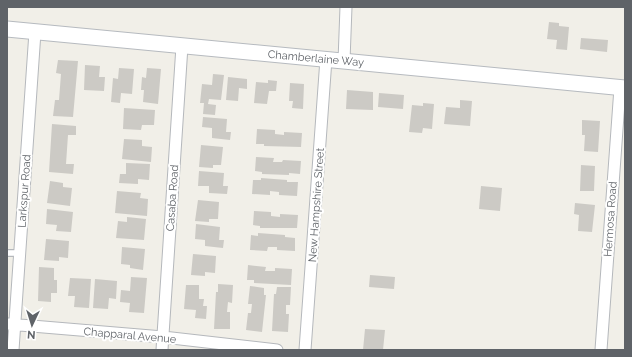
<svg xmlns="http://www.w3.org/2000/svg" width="632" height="357" font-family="Raleway,sans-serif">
  <rect width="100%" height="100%" fill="#f1efe8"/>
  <!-- building -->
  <path fill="#cccac5" d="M549 22 559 23V26L569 27 567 50 556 49 557 40 547 39Z
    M581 38 608 40 607 52 580 49Z
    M58 60 78 61 73 117 53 116 55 100H59L61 74 56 73Z
    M85 65 100 66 99 77H105L104 91 84 90Z
    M119 68 134 69 132 94 121 93 120 103 111 102 113 78 118 79Z
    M147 68 161 69 158 104 143 102 144 90H141L142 77 146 78Z
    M213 74 224 75 221 100 209 99 208 104 216 105 215 115 203 114 204 103H200L202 84 212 85Z
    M228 77 247 79V89L239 88 238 101 226 100Z
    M268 80 277 81 276 91H269L267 104 254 103 256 82 268 83Z
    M290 83 304 84 303 109 292 108 293 101H289Z
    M347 90 373 92V110L346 109Z
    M379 93 404 95 403 109 378 107Z
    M460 100 472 101 470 126 444 124 446 107 460 108Z
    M423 103 434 104 432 129 423 128 422 133 409 132 412 105 423 106Z
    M124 108 155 110 154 125H142L141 130 123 129Z
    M203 117 227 119 226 132H231L230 140 212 138V128L202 127Z
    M582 120 600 121 598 152 584 151 585 135H582Z
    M52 124 76 126V135H68L66 164H74L73 174 49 172Z
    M257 129 275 130V134L284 135V132L302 133 301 147 264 146V144H256Z
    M124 139 142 140V146L152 147 151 162 122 159Z
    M201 145 223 147 221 165H213V168L199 167Z
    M256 157 274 158 273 162H282L283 160 301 161 300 174 289 173V175L262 174V172L255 171Z
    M126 163 150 164 149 180 138 179V184L119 183 120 174H126Z
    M581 165 595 166 594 191H580Z
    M199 171 224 173 223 186H228L227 194 209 193V186H198Z
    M261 178 287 180V182H298L297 196 279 195V192L270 191V195L252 194 253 180H261Z
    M50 181 63 183V187L72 188 70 206 47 203Z
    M481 186 502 188 500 211 479 209Z
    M117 191 141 193 140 198 148 199 147 216 115 213Z
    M198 200 219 202 218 219H209V222L195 221Z
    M575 203 595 205 592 232 578 231 579 215 574 214Z
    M47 209 73 212 71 232 56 231 57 225 46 224Z
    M254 211 271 212V216L280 217V214L298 215 297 228H260V226L253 225Z
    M127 217 146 219 144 240 116 238 118 221 127 222Z
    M196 224 220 227 219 240H224L223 248 205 246V240L195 239Z
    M258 233 285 235V237L295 238V251L277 250V247H268L267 251 250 250 251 235 258 236Z
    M46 239 69 241 68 258 59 257V261L44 260Z
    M122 247 145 249 143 270 130 268V265L121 264Z
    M193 254 216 256 215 273 205 272V276L191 275Z
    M248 265 266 267 265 271H275V268L292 269 291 285 254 283V280H247Z
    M39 267 54 268V280H57V293H51V302L38 301Z
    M370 275 395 277 394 289 369 287Z
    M131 277 147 278 144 313 129 312 130 303 120 302 121 290 130 291Z
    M70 278 91 279 89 308 74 307 75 296H68Z
    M95 279 117 281 116 299 109 298 108 309 93 308Z
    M218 284 233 285 232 303 228 302 227 312H230V329H214L216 292H218Z
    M186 285H199V299H204L203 306H207L206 319 195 318 196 310 184 309Z
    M250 286 264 288V295H266L262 332 246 330 248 313H251L252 304H248Z
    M277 287H291L290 305H286V314H289L288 332 272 331 274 294H276Z
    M365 329 385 330 383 350H363Z"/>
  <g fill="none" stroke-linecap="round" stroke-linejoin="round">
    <defs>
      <path id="service" d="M7 253H19"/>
      <path id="minor" d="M344 61 346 7
        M8 324 163 337 277 350
        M13 350 35 32
        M162 350 182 46
        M305 350 326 59
        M601 350 620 88"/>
      <path id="secondary" d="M7 29 625 88"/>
    </defs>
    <!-- service casing -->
    <use href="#service" stroke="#b5b8bc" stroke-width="8"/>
    <!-- minor casing -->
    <use href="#minor" stroke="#b5b8bc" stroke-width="13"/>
    <!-- secondary casing -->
    <use href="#secondary" stroke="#b6babf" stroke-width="17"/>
    <!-- service -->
    <use href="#service" stroke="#fff" stroke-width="5.5"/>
    <!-- minor -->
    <use href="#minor" stroke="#fff" stroke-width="11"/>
    <!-- secondary -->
    <use href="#secondary" stroke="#fff" stroke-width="15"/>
  </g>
  <g text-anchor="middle" stroke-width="4" stroke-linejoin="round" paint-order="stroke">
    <!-- street labels -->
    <g font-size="11" fill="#5f6368" stroke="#fff">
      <text transform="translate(316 58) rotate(5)" y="4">Chamberlaine Way</text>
      <text transform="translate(24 191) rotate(-86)" y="4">Larkspur Road</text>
      <text transform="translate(172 198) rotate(-86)" y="4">Casaba Road</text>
      <text transform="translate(316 205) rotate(-86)" y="4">New Hampshire Street</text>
      <text transform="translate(610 219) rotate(-86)" y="4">Hermosa Road</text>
      <text transform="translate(130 335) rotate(5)" y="4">Chapparal Avenue</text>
    </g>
  </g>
  <!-- border -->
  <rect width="632" height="357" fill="none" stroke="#5f6368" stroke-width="16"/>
  <!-- north arrow -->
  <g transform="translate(32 325) rotate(184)" stroke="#ffffff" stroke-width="3" paint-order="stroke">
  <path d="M0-3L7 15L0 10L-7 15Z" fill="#5f6368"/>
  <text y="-6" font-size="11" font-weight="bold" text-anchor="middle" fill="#5f6368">N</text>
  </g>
</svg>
